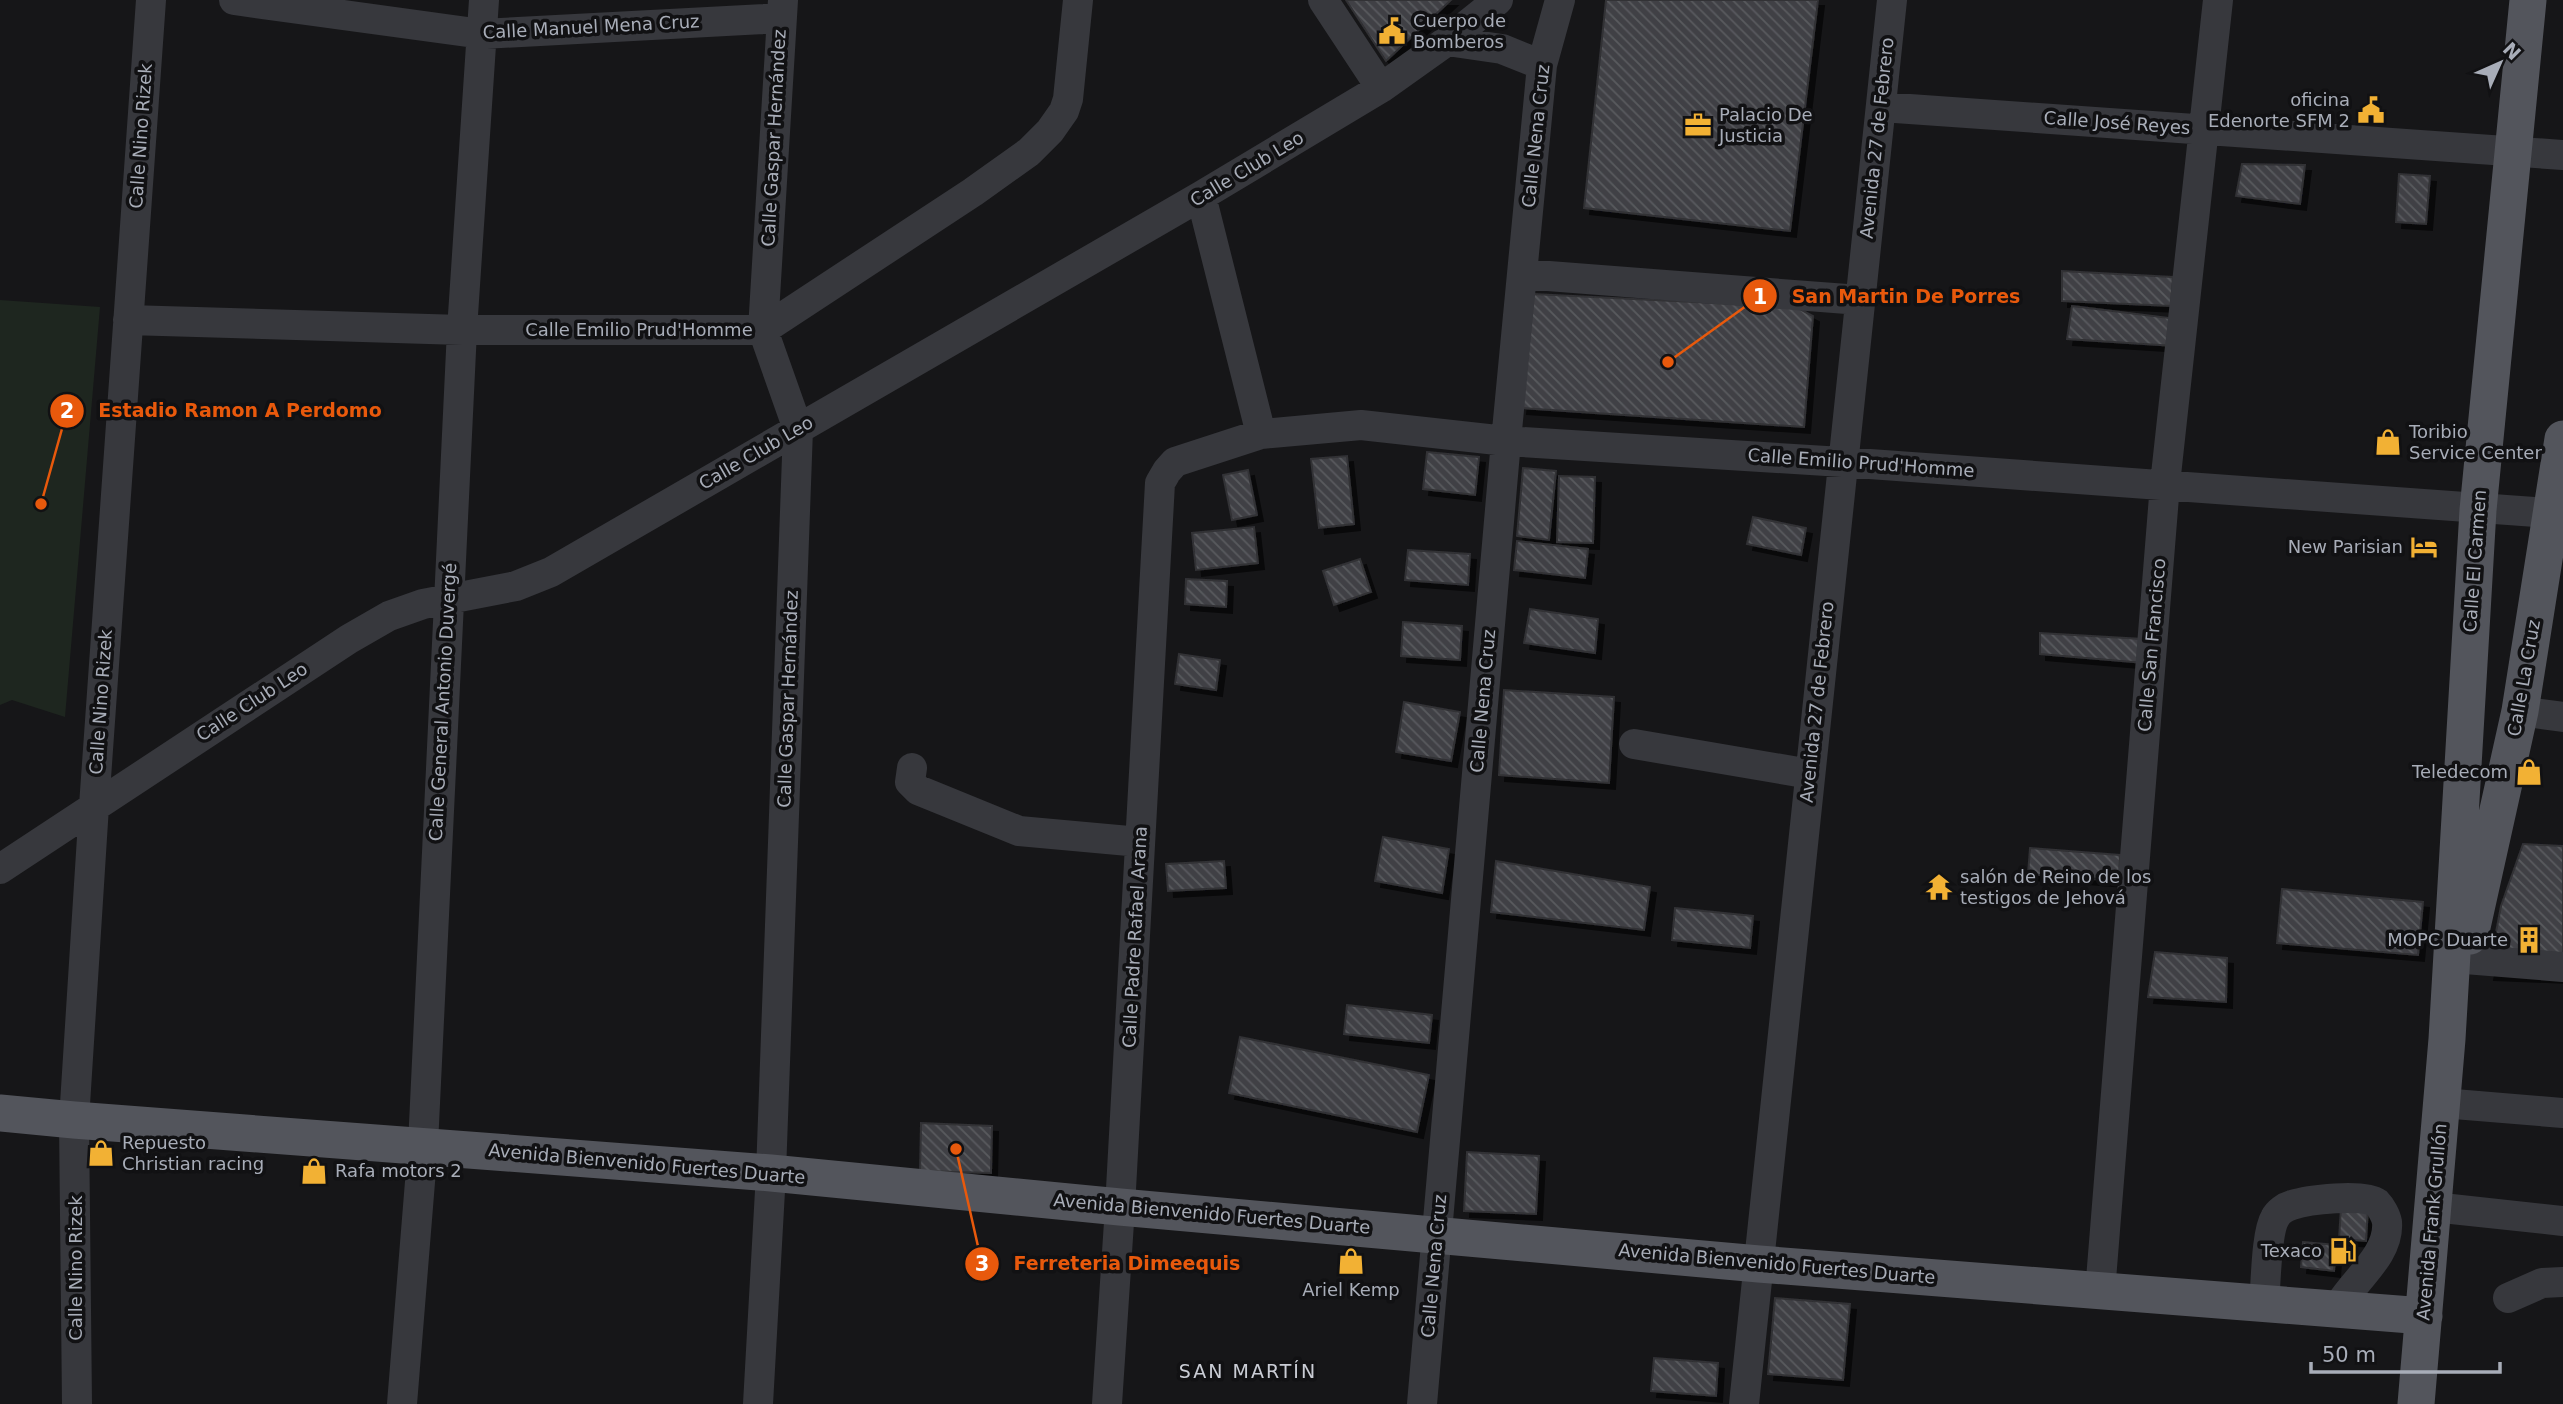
<svg xmlns="http://www.w3.org/2000/svg" width="2563" height="1404" font-family="'DejaVu Sans',sans-serif">
  <defs>
    <pattern id="building-back-hatch" width="6" height="6" patternUnits="userSpaceOnUse" patternTransform="scale(1.75)"><rect width="6" height="6" fill="#404145"/><path d="M-1 5l2 2M0 0l6 6M5-1l2 2" fill="none" stroke="#595a5e"/></pattern>
    <filter id="shadow"><feDropShadow dx="6" dy="6" stdDeviation="0" flood-color="#0009"/></filter>
  </defs>
  <rect width="100%" height="100%" fill="#161618"/>
  <!-- pitch -->
  <path fill="#1e261f" d="M0 300 100 307 65 717 12 700 0 705Z"/>
  <!-- building -->
  <path fill="url(#building-back-hatch)" stroke="#303034" stroke-width="2" filter="url(#shadow)" d="M1346 0H1451L1386 61Z
    M1606 0H1818L1790 231 1584 208Z
    M2242 164 2305 165 2300 204 2236 196Z
    M2399 174 2430 176 2426 224 2396 222Z
    M2062 271 2173 277 2171 306 2062 301Z
    M1533 294 1796 307 1813 316 1804 427 1521 408Z
    M2072 306 2178 319 2174 346 2067 339Z
    M1427 452 1479 457 1475 495 1423 489Z
    M1347 456 1354 524 1319 528 1311 459Z
    M1523 468 1556 471 1549 540 1517 536Z
    M1248 470 1257 515 1232 520 1223 475Z
    M1559 476 1595 477 1593 543 1557 542Z
    M1753 517 1806 528 1801 555 1747 544Z
    M1254 527 1258 563 1196 570 1192 533Z
    M1517 541 1588 549 1585 578 1514 570Z
    M1408 550 1470 554 1468 585 1405 580Z
    M1360 559 1371 592 1334 605 1323 571Z
    M1186 579 1227 581 1226 607 1185 604Z
    M1530 609 1598 619 1595 653 1524 643Z
    M1403 622 1462 626 1460 660 1401 656Z
    M2040 633 2143 639 2144 663 2040 654Z
    M1179 654 1220 660 1216 690 1175 684Z
    M1504 690 1614 697 1609 783 1499 775Z
    M1404 702 1460 712 1451 761 1396 752Z
    M1383 837 1449 849 1442 893 1375 881Z
    M2523 844 2563 846V977L2488 974 2501 906Z
    M2030 848 2120 855 2119 881 2028 874Z
    M1224 861 1226 888 1168 891 1166 864Z
    M1496 861 1650 887 1644 930 1491 912Z
    M2282 889 2423 902 2418 955 2277 943Z
    M1675 908 1753 916 1750 948 1672 940Z
    M2155 952 2227 958 2226 1002 2148 997Z
    M1347 1005 1432 1015 1429 1043 1344 1034Z
    M1240 1037 1429 1075 1417 1132 1229 1093Z
    M921 1123 992 1126 991 1173 920 1171Z
    M1467 1152 1539 1156 1536 1214 1464 1211Z
    M2341 1207 2368 1208 2366 1241 2339 1239Z
    M2303 1242 2336 1245 2334 1271 2301 1267Z
    M1775 1298 1850 1304 1843 1380 1768 1374Z
    M1654 1358 1718 1363 1716 1396 1651 1391Z"/>
  <g fill="none" stroke-linecap="round" stroke-linejoin="round">
    <!-- minor -->
    <path stroke="#37383d" stroke-width="30" d="M234 0 482 34 781 18
      M1323 0 1381 88
      M1447 41 1502 49 1542 65
      M1881 107 2563 155
      M1201 196 1261 434
      M1522 274 1860 300
      M128 320 462 330H763L973 192 1029 152 1050 131 1064 111 1068 99 1078 0
      M2520 711 2563 717
      M1634 744 1810 774
      M912 768 910 782 918 790 1019 831 1140 842
      M0 869 349 639 389 616 423 604 516 586 551 572 1201 196 1381 88 1447 41 1498 0
      M2465 959 2563 967
      M2442 1103 2563 1113
      M2433 1207 2563 1221
      M2100 1292 2165 484 2218 0
      M2508 1298 2542 1283 2563 1282
      M2264 1304C2266 1284 2266 1233 2275 1218 2278 1212 2285 1207 2292 1205 2307 1200 2364 1193 2377 1203 2381 1207 2386 1216 2387 1222 2390 1256 2351 1282 2337 1309
      M77 1404 74 1120 94 806 151 0
      M402 1404 423 1145 462 330 484 0
      M758 1404 771 1173 798 429 763 330 783 0
      M1107 1404 1120 1207 1160 483 1167 471 1175 462 1261 434 1361 425 1506 441 1842 462 2563 514
      M1422 1404 1506 441 1542 65 1560 0
      M1744 1404 1892 0"/>
    <!-- major -->
    <path stroke="#53555c" stroke-width="37" d="M2470 936 2520 711 2563 439
      M0 1113 74 1120 771 1173 1120 1207 1759 1264 2424 1316
      M2416 1404 2447 1039 2478 510 2528 0"/>
  </g>
  <!-- icons -->
  <defs>
    <symbol id="civic-bare" viewBox="-9 -9 18 18"><path d="M-.6-6.5H3V-4.5H.6V-3L4-1V1h2V6H-6V1h2V-1L-.6-3ZM-1.2 2.5V6h2.4V2.5Z" fill="#f2b134" stroke="#111113" stroke-width="2.5" paint-order="stroke"/></symbol>
    <symbol id="office-bare" viewBox="-9 -9 18 18"><path d="M-6-3h4V-5.5h4V-3h4V5H-6ZM-1-4.5V-3h2v-1.5ZM-6 0V1H6V0Z" fill="#f2b134" stroke="#111113" stroke-width="2.5" paint-order="stroke"/></symbol>
    <symbol id="shop-bare" viewBox="-9 -9 18 18"><path d="M-5-2.5h2.3a2.7 3.5 0 0 1 5.4 0H5L5.5 6h-11ZM-1.5-2.5h3a1.5 2.3 0 0 0-3 0Z" fill="#f2b134" stroke="#111113" stroke-width="2.5" paint-order="stroke"/></symbol>
    <symbol id="hotel-bare" viewBox="-9 -9 18 18"><path d="M-6-4.5h1.5V1H6V5H4.5V3h-9V5H-6ZM-4 0a1.8 1.8 0 1 1 3.6 0ZM.5 0V-2.5h3Q6-2.5 6 0Z" fill="#f2b134" stroke="#111113" stroke-width="2.5" paint-order="stroke"/></symbol>
    <symbol id="temple-bare" viewBox="-9 -9 18 18"><path d="M0-6L5-2H3V0L6.5 2.5H4V6H1.5V3h-3V6H-4V2.5H-6.5L-3 0V-2H-5Z" fill="#f2b134" stroke="#111113" stroke-width="2.5" paint-order="stroke"/></symbol>
    <symbol id="building-bare" viewBox="-9 -9 18 18"><path d="M-4-6H4V6H1V3H-1V6H-4ZM-2.5-4.3h1.7v1.8h-1.7ZM.8-4.3h1.7v1.8H.8ZM-2.5-1h1.7V.8h-1.7ZM.8-1h1.7V.8H.8Z" fill="#f2b134" stroke="#111113" stroke-width="2.5" paint-order="stroke"/></symbol>
    <symbol id="fuel-bare" viewBox="-9 -9 18 18"><path d="M-5.5-6h7V0h2V4h1.3V-2.5L3-4.5l.8-.8L6-3V5H2.5V1h-1V6h-7ZM-4.2-4.7v3.2H.2V-4.7Z" fill="#f2b134" stroke="#111113" stroke-width="2.5" paint-order="stroke"/></symbol>
  </defs>
  <g fill-rule="evenodd">
    <use href="#civic-bare" x="1373" y="12" width="38" height="38"/>
    <use href="#civic-bare" x="2352" y="91" width="38" height="38"/>
    <use href="#office-bare" x="1679" y="106" width="38" height="38"/>
    <use href="#shop-bare" x="2369" y="423" width="38" height="38"/>
    <use href="#hotel-bare" x="2405" y="528" width="38" height="38"/>
    <use href="#shop-bare" x="2510" y="753" width="38" height="38"/>
    <use href="#temple-bare" x="1920" y="868" width="38" height="38"/>
    <use href="#building-bare" x="2510" y="921" width="38" height="38"/>
    <use href="#shop-bare" x="82" y="1134" width="38" height="38"/>
    <use href="#shop-bare" x="295" y="1152" width="38" height="38"/>
    <use href="#fuel-bare" x="2324" y="1232" width="38" height="38"/>
    <use href="#shop-bare" x="1332" y="1242" width="38" height="38"/>
  </g>
  <g text-anchor="middle" stroke-width="7" stroke-linejoin="round" paint-order="stroke">
    <!-- poi labels -->
    <g font-size="18" fill="#a8adb8" stroke="#111113" text-anchor="start">
      <text x="1413" y="27">Cuerpo de<tspan x="1413" dy="21">Bomberos</tspan></text>
      <text x="2350" y="106" text-anchor="end">oficina<tspan x="2350" dy="21">Edenorte SFM 2</tspan></text>
      <text x="1719" y="121">Palacio De<tspan x="1719" dy="21">Justicia</tspan></text>
      <text x="2409" y="438">Toribio<tspan x="2409" dy="21">Service Center</tspan></text>
      <text x="2403" y="553" text-anchor="end">New Parisian</text>
      <text x="2508" y="778" text-anchor="end">Teledecom</text>
      <text x="1960" y="883">salón de Reino de los<tspan x="1960" dy="21">testigos de Jehová</tspan></text>
      <text x="2508" y="946" text-anchor="end">MOPC Duarte</text>
      <text x="122" y="1149">Repuesto<tspan x="122" dy="21">Christian racing</tspan></text>
      <text x="335" y="1177">Rafa motors 2</text>
      <text x="2322" y="1257" text-anchor="end">Texaco</text>
      <text x="1351" y="1296" text-anchor="middle">Ariel Kemp</text>
    </g>
    <!-- street labels -->
    <g font-size="18" fill="#a8adb8" stroke="#111113">
      <text transform="translate(591 27) rotate(-3)" y="6">Calle Manuel Mena Cruz</text>
      <text transform="translate(2117 123) rotate(4)" y="6">Calle José Reyes</text>
      <text transform="translate(141 136) rotate(-86)" y="6">Calle Nino Rizek</text>
      <text transform="translate(1536 136) rotate(-84)" y="6">Calle Nena Cruz</text>
      <text transform="translate(774 138) rotate(-87)" y="6">Calle Gaspar Hernández</text>
      <text transform="translate(1877 138) rotate(-84)" y="6">Avenida 27 de Febrero</text>
      <text transform="translate(1247 169) rotate(-31)" y="6">Calle Club Leo</text>
      <text x="639" y="336">Calle Emilio Prud'Homme</text>
      <text transform="translate(756 453) rotate(-30)" y="6">Calle Club Leo</text>
      <text transform="translate(1861 463) rotate(4)" y="6">Calle Emilio Prud'Homme</text>
      <text transform="translate(2475 561) rotate(-86)" y="6">Calle El Carmen</text>
      <text transform="translate(2152 645) rotate(-85)" y="6">Calle San Francisco</text>
      <text transform="translate(2524 678) rotate(-80)" y="6">Calle La Cruz</text>
      <text transform="translate(788 699) rotate(-88)" y="6">Calle Gaspar Hernández</text>
      <text transform="translate(1483 701) rotate(-85)" y="6">Calle Nena Cruz</text>
      <text transform="translate(101 702) rotate(-86)" y="6">Calle Nino Rizek</text>
      <text transform="translate(252 702) rotate(-33)" y="6">Calle Club Leo</text>
      <text transform="translate(443 702) rotate(-87)" y="6">Calle General Antonio Duvergé</text>
      <text transform="translate(1817 702) rotate(-84)" y="6">Avenida 27 de Febrero</text>
      <text transform="translate(1135 937) rotate(-87)" y="6">Calle Padre Rafael Arana</text>
      <text transform="translate(647 1164) rotate(5)" y="6">Avenida Bienvenido Fuertes Duarte</text>
      <text transform="translate(1212 1214) rotate(5)" y="6">Avenida Bienvenido Fuertes Duarte</text>
      <text transform="translate(2432 1222) rotate(-85)" y="6">Avenida Frank Grullón</text>
      <text transform="translate(1777 1264) rotate(5)" y="6">Avenida Bienvenido Fuertes Duarte</text>
      <text transform="translate(1434 1266) rotate(-85)" y="6">Calle Nena Cruz</text>
      <text transform="translate(76 1268) rotate(-90)" y="6">Calle Nino Rizek</text>
    </g>
    <!-- neighbourhood labels -->
    <g font-size="19" letter-spacing="2" fill="#c9ccd4" stroke="#111113">
      <text x="1248" y="1378">SAN MARTÍN</text>
    </g>
  </g>
  <!-- callouts -->
  <path fill="none" stroke="#e8590c" stroke-width="2.5" d="M1668 362L1760 296M41 504L67 411M956 1149L982 1264"/>
  <g fill="#e8590c" stroke="#111113" stroke-width="2.5">
    <circle cx="1668" cy="362" r="7"/>
    <circle cx="41" cy="504" r="7"/>
    <circle cx="956" cy="1149" r="7"/>
    <circle cx="1760" cy="296" r="18"/>
    <circle cx="67" cy="411" r="18"/>
    <circle cx="982" cy="1264" r="18"/>
  </g>
  <g font-size="21" text-anchor="middle" font-weight="bold" fill="#fff">
    <text x="1760" y="304">1</text>
    <text x="67" y="418">2</text>
    <text x="982" y="1271">3</text>
  </g>
  <g font-size="19" text-anchor="middle" font-weight="bold" fill="#e8590c" stroke="#111113" stroke-width="7" stroke-linejoin="round" paint-order="stroke">
    <text x="1906" y="303">San Martin De Porres</text>
    <text x="240" y="417">Estadio Ramon A Perdomo</text>
    <text x="1127" y="1270">Ferreteria Dimeequis</text>
  </g>
  <!-- north arrow -->
  <g transform="translate(2500 63) rotate(45)" stroke="#111113" stroke-width="5" paint-order="stroke">
  <path d="M0-5L12 26L0 18L-12 26Z" fill="#a8adb8"/>
  <text y="-10" font-size="19" font-weight="bold" text-anchor="middle" fill="#a8adb8">N</text>
  </g>
  <!-- scale -->
  <path d="M2311 1362v10h189v-10" fill="none" stroke="#a8adb8" stroke-width="3.5"/>
  <text x="2322" y="1362" font-size="21" fill="#a8adb8" stroke="#111113" stroke-width="5" paint-order="stroke">50 m</text>
</svg>
